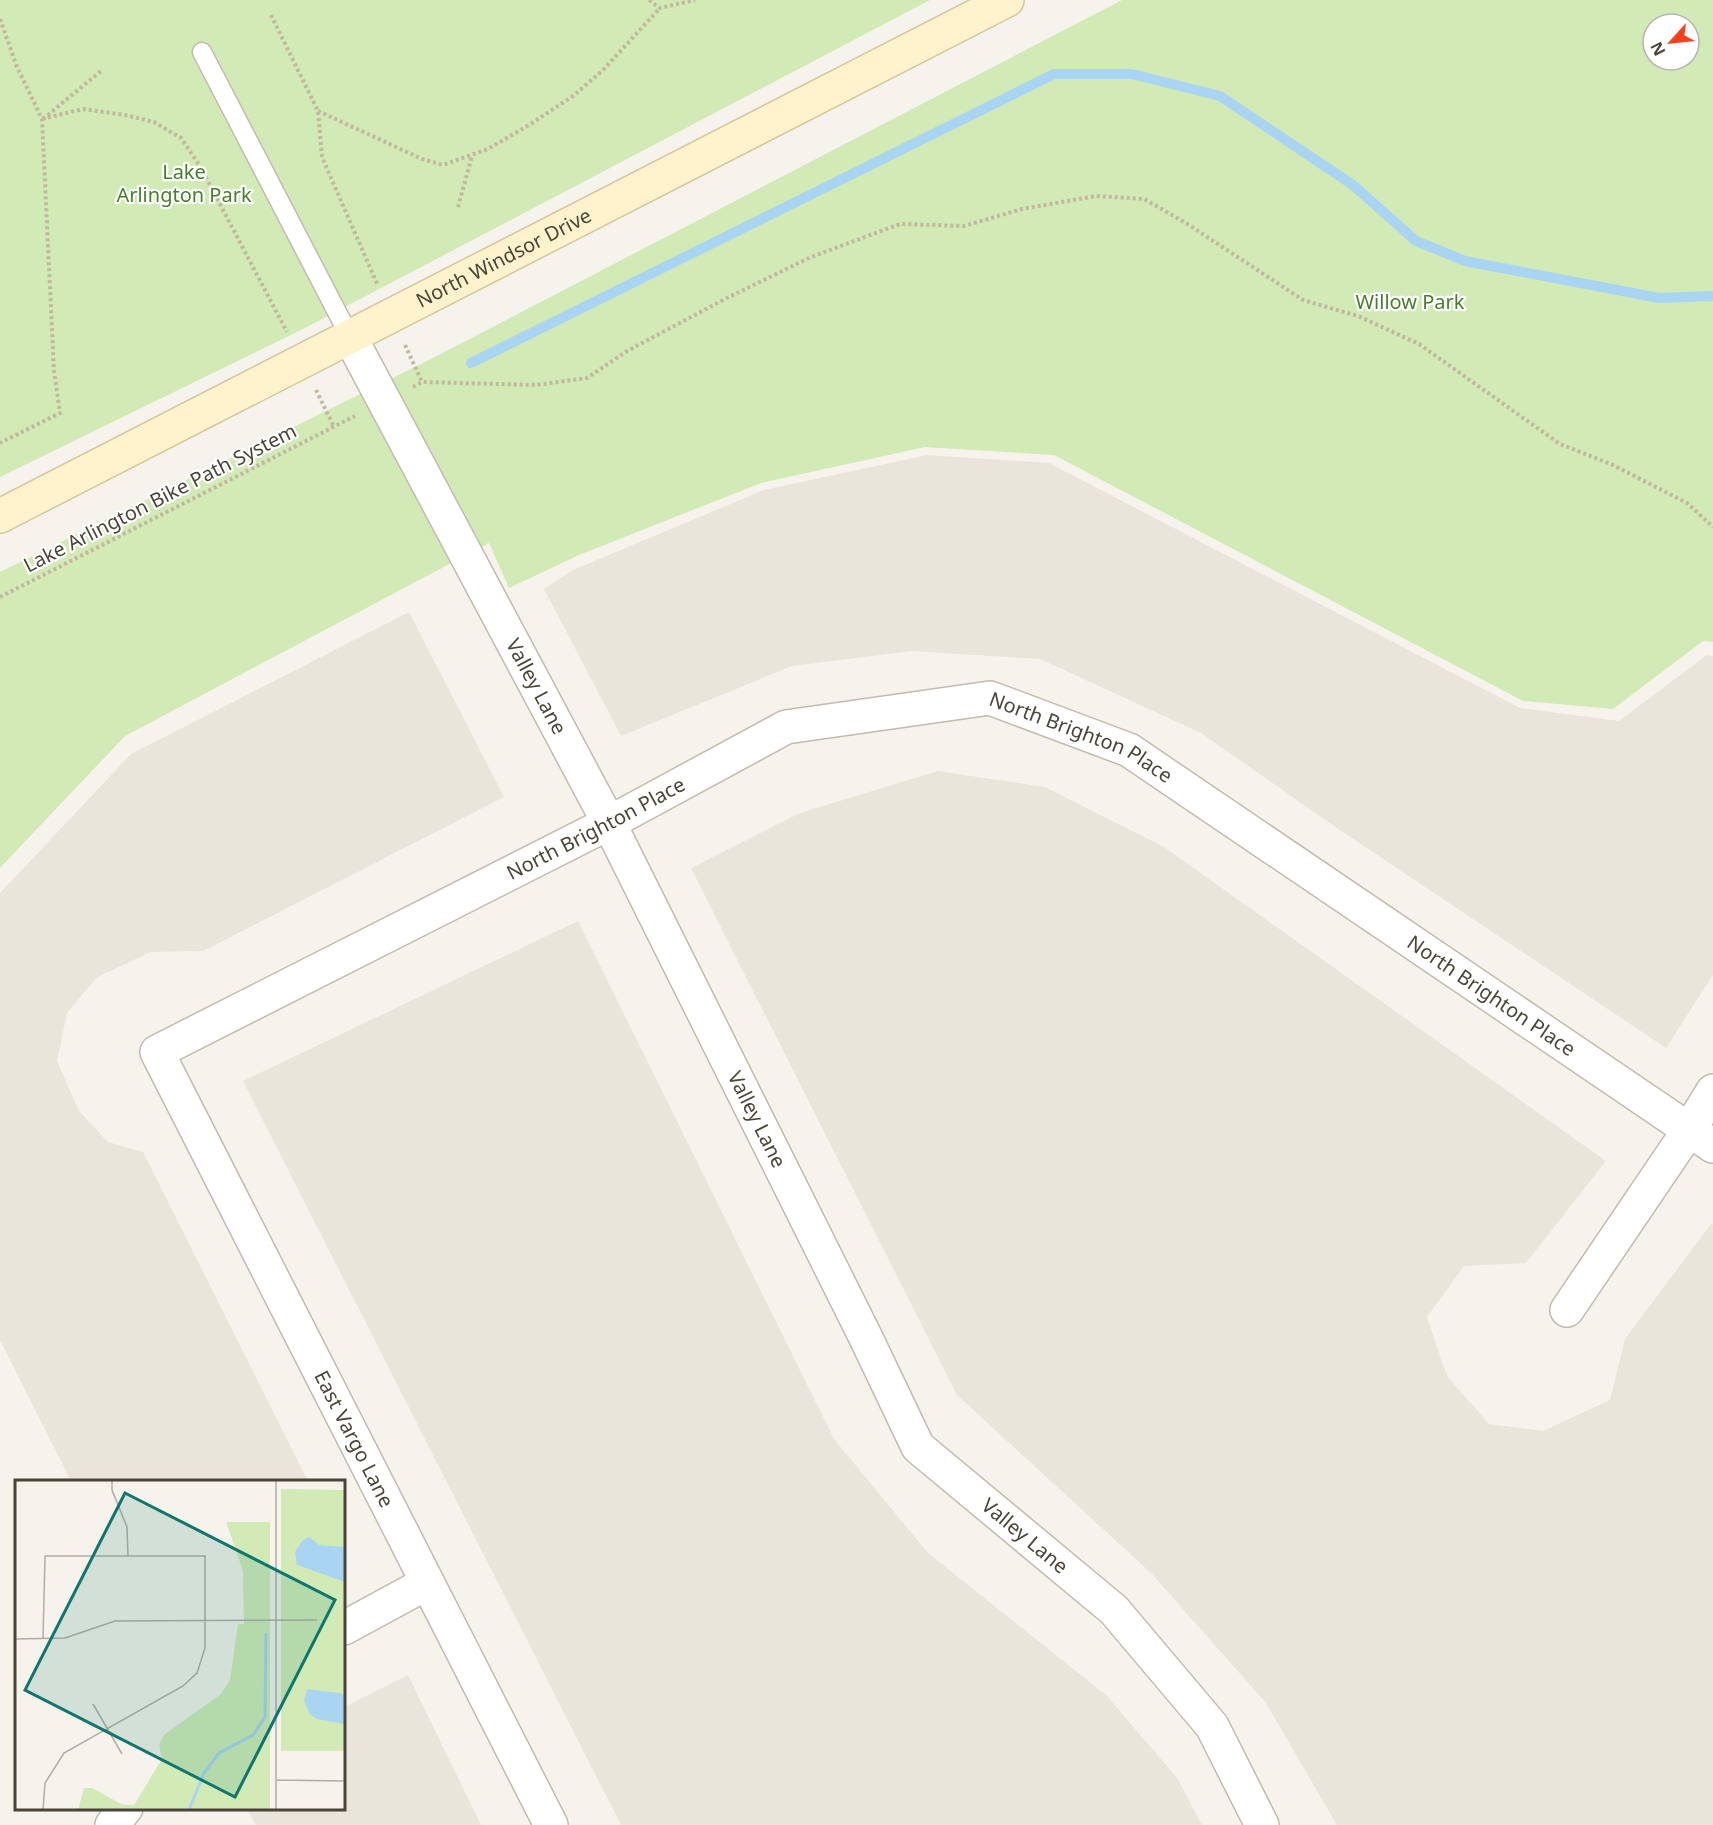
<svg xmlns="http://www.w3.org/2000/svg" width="1713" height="1825" font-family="'Noto Sans',sans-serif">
  <rect width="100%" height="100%" fill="#f6f3ec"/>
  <!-- residential -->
  <path fill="#eae5da" d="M927 455 1049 463 1520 708 1619 721 1707 655 1713 656V975L1666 1048 1331 824 1201 733 1040 659 912 651 792 666 621 736 544 589 573 570 764 490Z
    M409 612 504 797 203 951 151 952 97 977 67 1013 57 1061 79 1111 108 1142 143 1152 308 1481H71L0 1340V893L131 754Z
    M938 771 1045 787 1164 847 1606 1161 1526 1263 1464 1266 1427 1317 1447 1376 1489 1424 1543 1431 1610 1400 1625 1339 1711 1224 1713 1225V1825H1337L1266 1703 1151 1573 957 1395 691 868 800 813Z
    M578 921 834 1439 928 1553 1107 1696 1177 1778 1202 1825H621L243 1081Z
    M408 1675 481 1825H256L247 1809 344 1808V1707Z"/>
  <!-- green -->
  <path fill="#d2eab5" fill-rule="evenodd" d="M0 0H930L303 329 0 477Z
    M1122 0H1713V642L1703 641 1613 709 1523 701 1054 455 925 447 761 483 579 555 509 588 489 543 125 736 0 868V572L433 358ZM1653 24H1689V60H1653Z"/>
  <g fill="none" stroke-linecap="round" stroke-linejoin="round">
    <!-- stream -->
    <path stroke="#a9d4f2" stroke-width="10" d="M471 363 1054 74H1132L1220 96 1353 185 1416 241 1465 261 1659 298 1713 296"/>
    <defs>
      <path id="service" d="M202 52 350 337"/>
      <g id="minor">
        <path id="s1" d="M350 337 609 823 866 1338 918 1447 1114 1610 1212 1726 1262 1825"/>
        <path d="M1567 1310 1689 1130 1713 1091"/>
        <path d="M344 1628 427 1583"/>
        <path d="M112 1825 126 1808"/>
        <path id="s2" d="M551 1825 157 1052 609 823 786 727 990 698 1129 750 1713 1146"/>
      </g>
      <g id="secondary">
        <path id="s3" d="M0 516 1007 0"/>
      </g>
    </defs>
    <!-- service casing -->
    <use href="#service" stroke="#c2bbae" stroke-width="21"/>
    <!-- minor casing -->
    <use href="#minor" stroke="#c2bbae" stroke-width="36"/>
    <!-- secondary casing -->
    <use href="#secondary" stroke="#d6c79b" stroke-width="36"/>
    <!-- path -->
    <path stroke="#c4b79f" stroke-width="4" stroke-dasharray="3 3" stroke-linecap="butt" d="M649 0 660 8 695 0
      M271 15 318 111 322 157 378 286
      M0 19 17 67 42 119 54 371 60 413 0 443
      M318 111 422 159 443 165 488 149 529 125 573 96 603 70 660 8
      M42 119 83 109 125 115 154 122 181 138 200 166 287 332
      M43 119 101 71
      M458 207 472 156
      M405 345 422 382
      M413 387 422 382 536 385 587 378 627 351 727 298 811 257 900 224 964 226 1022 209 1096 196 1144 199 1186 223 1303 300 1358 316 1419 344 1560 444 1613 465 1687 503 1713 527
      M316 390 334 427
      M0 597 355 416"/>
    <!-- service -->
    <use href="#service" stroke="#fff" stroke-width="18"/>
    <!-- minor -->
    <use href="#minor" stroke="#fff" stroke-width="33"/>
    <!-- secondary -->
    <use href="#secondary" stroke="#fff3cd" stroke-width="33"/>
  </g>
  <g text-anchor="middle" stroke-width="4.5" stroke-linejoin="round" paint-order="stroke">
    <!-- park labels -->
    <g font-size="20" fill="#4a7f2a" stroke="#fff">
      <text x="184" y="179">Lake<tspan x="184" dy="23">Arlington Park</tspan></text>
      <text x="1410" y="309">Willow Park</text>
    </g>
    <!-- street labels -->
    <g font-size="20" fill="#4b4439" stroke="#fff">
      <text dy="7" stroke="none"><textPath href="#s3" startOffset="566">North Windsor Drive</textPath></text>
      <text transform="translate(160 498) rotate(-27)" y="7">Lake Arlington Bike Path System</text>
      <text dy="7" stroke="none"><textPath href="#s1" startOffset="396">Valley Lane</textPath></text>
      <text dy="7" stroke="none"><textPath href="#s2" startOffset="1881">North Brighton Place</textPath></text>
      <text dy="7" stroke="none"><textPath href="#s2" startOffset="1360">North Brighton Place</textPath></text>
      <text dy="7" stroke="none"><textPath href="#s2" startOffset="2368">North Brighton Place</textPath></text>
      <text dy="7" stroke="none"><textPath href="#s1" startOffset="882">Valley Lane</textPath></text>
      <text transform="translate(354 1439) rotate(63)" y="7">East Vargo Lane</text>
      <text dy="7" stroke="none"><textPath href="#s1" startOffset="1386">Valley Lane</textPath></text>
    </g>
  </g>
  <!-- overview -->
  <g transform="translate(15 1480)">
    <rect width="330" height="330" fill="#f6f3ec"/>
    <path d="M266 9 330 10V271H266ZM211 42H255V330H63L69 308H77L108 325H119L147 279 144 264 150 254 206 214 215 200 223 144H229L228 91Z" fill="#d2eab5"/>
    <path d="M294 57 304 65 330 67V102L282 85 280 72 288 60ZM292 209 330 214V244L302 239 295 234 289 221Z" fill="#a9d4f2"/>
    <path fill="none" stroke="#a9d4f2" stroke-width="3" d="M174 330 189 293 204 273 238 255 250 237 251 153"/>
    <path fill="none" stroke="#b2ada4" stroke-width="1.5" d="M97 0V10L112 47 113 76M261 0V330M0 159 50 158 100 141 302 140M78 224 107 274M261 300 330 301M28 330 30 303 49 273 168 206 182 193 190 168V76H30L28 158"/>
    <path fill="#0f766e" fill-opacity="0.15" stroke="#0f766e" stroke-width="3" d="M110 13 320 120 220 317 10 210Z"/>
    <rect width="330" height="330" fill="none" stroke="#4b4439" stroke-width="3"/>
  </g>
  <!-- north arrow -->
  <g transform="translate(1671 42) rotate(243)"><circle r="28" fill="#ffffff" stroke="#b7b4b0" stroke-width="1.5"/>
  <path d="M0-4.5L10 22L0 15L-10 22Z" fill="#fc3f1d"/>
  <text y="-9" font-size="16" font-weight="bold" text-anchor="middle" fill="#4b4439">N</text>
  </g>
</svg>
